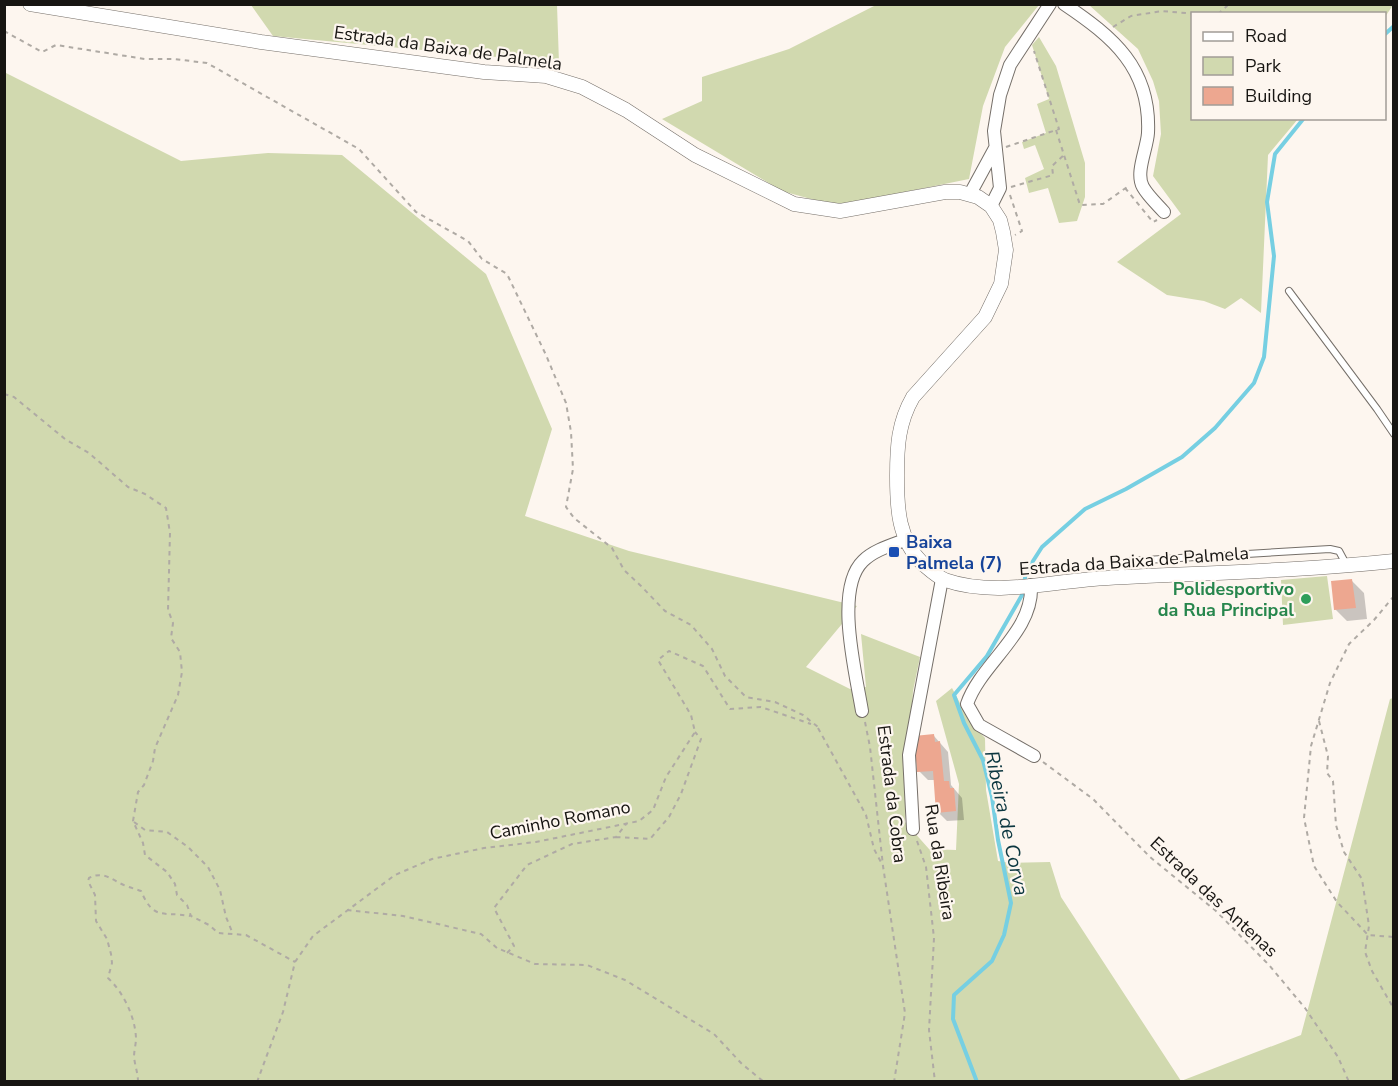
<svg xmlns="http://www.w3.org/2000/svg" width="1398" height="1086" font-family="'Nunito Sans',sans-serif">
  <rect width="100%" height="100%" fill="#fdf6ef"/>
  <!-- green -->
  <path fill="#d1d9af" d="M251 5H557L559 63 273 36Z
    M876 5H1039L1005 47 983 106 969 179 836 206 782 191 662 119 702 101V77L789 49Z
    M1089 5H1393L1385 17 1384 14H1192V118L1298 119 1268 155 1261 313 1241 298 1225 309 1204 301 1167 295 1117 262 1181 214 1153 176 1161 134 1159 101 1153 81 1138 49Z
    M1039 37 1056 66 1085 163V197L1077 221 1059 223 1048 188 1029 193 1025 178 1044 169 1035 145 1024 149 1022 142 1046 133 1037 104 1049 99 1032 45Z
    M4 72 181 161 268 153 342 155 486 274 552 429 525 516 629 551 857 606 806 667 850 689 866 687 861 634 920 657 913 691 905 822 929 849 956 850 959 784 936 701 952 688 970 722 985 738 986 790 998 861 1011 863 1050 862 1061 897 1181 1081 1301 1035 1390 699 1393 698V1081H5Z
    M1327 576 1333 619 1283 625 1281 580Z"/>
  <!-- shadow -->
  <path fill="#0003" d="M1352 581 1364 593 1367 619 1347 621 1335 609Z
    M934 736 948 752 951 785 962 798 964 820 947 821 938 812 935 780H928L919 771Z"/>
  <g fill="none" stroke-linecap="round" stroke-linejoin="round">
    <!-- stream -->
    <path stroke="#76cfe2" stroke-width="4" d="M1384 35 1394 26
      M977 1082 953 1019 954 995 992 961 1004 935 1011 903 998 840 992 797 983 760 964 723 954 695 987 656 1022 595 1026 572 1042 547 1085 509 1126 489 1182 457 1215 428 1254 383 1264 357 1274 256 1267 202 1275 154 1304 118"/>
  </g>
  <!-- building -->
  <path fill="#eda790" d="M1352 579 1356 608 1334 610 1331 581Z
    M934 734 935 742 940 741 944 781H949L950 788H954L956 811 936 813 933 771 917 772 914 736Z"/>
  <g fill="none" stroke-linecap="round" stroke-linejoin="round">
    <defs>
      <path id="service" d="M1289 291 1377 409 1394 434
        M1121 577 1122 566 1129 561 1330 549 1339 551 1346 564"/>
      <path id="minor" d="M1064 4C1113 37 1151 68 1148 133 1147 149 1135 173 1143 187 1148 196 1157 204 1164 212
        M970 194 995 148
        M991 206 1000 188 994 131 1000 95 1010 65 1050 4
        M1031 585C1034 632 981 663 967 704L979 725 1034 756
        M862 711C856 674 834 589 863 561 874 550 892 545 905 540
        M913 829 909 755 942 579"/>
      <path id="tertiary" d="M30 4 261 42 484 72 546 76 582 87 626 110 695 155 794 204 840 211 945 192H960L978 197 991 206 1000 220 1003 232 1006 250 1001 284 985 317 913 397C898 423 897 447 897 476 897 509 898 539 923 564 930 570 936 576 945 580 997 598 1055 580 1108 578 1203 573 1299 571 1394 561"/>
    </defs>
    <!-- service casing -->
    <use href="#service" stroke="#756f69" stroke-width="8"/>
    <!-- minor casing -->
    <use href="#minor" stroke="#756f69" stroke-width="14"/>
    <!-- tertiary casing -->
    <use href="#tertiary" stroke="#756f69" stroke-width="15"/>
    <!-- path -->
    <path stroke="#afaaa4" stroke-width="2" stroke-dasharray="4.5 4.5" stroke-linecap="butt" d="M1218 14 1227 6 1226 4
      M1113 27 1131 16 1162 11 1196 14
      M4 31 42 52 56 45 145 59H174L207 63 359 149 416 212 468 241 482 259 507 274 546 355 566 403 571 432 573 469 566 507 574 518 612 548 624 570 641 586 665 611 691 625 712 649 725 676 746 697 775 702 803 715 818 727
      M1056 130 1080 205 1103 204 1130 185
      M1006 147 1059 129 1034 51
      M1011 187 1053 175 1052 166 1064 155
      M1125 188 1153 222 1157 220
      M1010 195 1022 231 1015 235
      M4 394 14 397 65 439 89 453 128 487 145 494 166 508 170 533 168 610 173 623 171 638 180 652 182 672 178 695 155 748 153 761 144 785 138 792 133 821 143 843 145 855 167 872 175 884 177 895 187 905 191 916 209 925 218 933 246 935 295 962
      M1394 596 1374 620 1349 644 1330 683 1311 746 1304 818 1314 866 1337 902 1368 935 1394 937
      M1319 721 1328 756 1327 773 1333 781 1336 825 1344 852 1362 879 1369 926 1365 952 1372 971 1394 1009
      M865 722 870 747 883 866 905 1013 894 1082
      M818 728 866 815 874 849 883 866
      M1043 762 1093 799 1150 857 1216 911 1269 965 1305 1008 1338 1057 1349 1082
      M134 822 145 830 167 832 188 847 208 867 220 890 226 917 233 934
      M616 837 650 839 669 817 681 794 701 739 695 732
      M917 841 926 867 934 938 929 1030 935 1082
      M347 910 403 916 481 934 497 948 535 964 587 965 625 980 714 1034 742 1064 764 1082
      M507 953 514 946 494 908 527 865 572 844 616 837 627 823
      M138 1082C138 1073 135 1066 134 1057 134 1051 136 1044 136 1038 135 1016 123 992 108 978L112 963 111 954 107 939 96 921 95 895 88 881 89 878C104 870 113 881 126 886 131 888 136 889 141 891 154 921 162 911 190 916
      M257 1082 283 1012 295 962 313 936 395 875 432 859 484 848 536 842 639 821 653 810 666 777 695 732 691 715 658 660 669 651 703 666 730 709 761 707 811 724"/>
    <!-- service -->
    <use href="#service" stroke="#fff" stroke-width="6"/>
    <!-- minor -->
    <use href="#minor" stroke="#fff" stroke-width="12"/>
    <!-- tertiary -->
    <use href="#tertiary" stroke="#fff" stroke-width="14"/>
  </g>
  <!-- markers -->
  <rect fill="#1a4fb4" stroke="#fdf6ef" stroke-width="2" x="888" y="546" width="12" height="12" rx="3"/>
  <circle fill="#2e9e5b" stroke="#fdf6ef" stroke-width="2" cx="1306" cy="599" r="6"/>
  <g text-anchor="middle" stroke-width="4.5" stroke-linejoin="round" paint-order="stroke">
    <!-- street labels -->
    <g font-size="18" fill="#171512" stroke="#fdf6ef">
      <text transform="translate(448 48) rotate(8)" y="6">Estrada da Baixa de Palmela</text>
      <text transform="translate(1134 561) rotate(-4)" y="6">Estrada da Baixa de Palmela</text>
      <text transform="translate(892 794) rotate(83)" y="6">Estrada da Cobra</text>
      <text transform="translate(560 820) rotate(-11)" y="6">Caminho Romano</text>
      <text transform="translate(940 862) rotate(81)" y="6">Rua da Ribeira</text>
      <text transform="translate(1214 897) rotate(43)" y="6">Estrada das Antenas</text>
    </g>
    <!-- transit labels -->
    <g font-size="18" font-weight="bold" fill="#164399" stroke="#fdf6ef" text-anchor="start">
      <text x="906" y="548">Baixa<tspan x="906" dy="21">Palmela (7)</tspan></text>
    </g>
    <!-- leisure labels -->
    <g font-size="18" font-weight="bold" fill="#27864d" stroke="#fdf6ef" text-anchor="end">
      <text x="1294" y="595">Polidesportivo<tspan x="1294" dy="21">da Rua Principal</tspan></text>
    </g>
    <!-- water labels -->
    <g font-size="20" font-style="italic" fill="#0c3740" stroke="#fdf6ef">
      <text transform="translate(1007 823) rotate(78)" y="7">Ribeira de Corva</text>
    </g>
  </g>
  <!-- border -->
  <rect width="1398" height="1086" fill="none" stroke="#171512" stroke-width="12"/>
  <!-- legend -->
  <rect x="1191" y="12" width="195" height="108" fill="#fdf6ef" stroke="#a19c97" stroke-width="1.5"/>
  <rect x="1203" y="32" width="30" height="9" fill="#ffffff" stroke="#a19c97" stroke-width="1.5"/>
  <text x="1245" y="42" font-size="18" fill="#171512">Road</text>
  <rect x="1203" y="57" width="30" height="18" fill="#d1d9af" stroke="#a19c97" stroke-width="1.5"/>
  <text x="1245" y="72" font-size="18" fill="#171512">Park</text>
  <rect x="1203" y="87" width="30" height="18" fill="#eda790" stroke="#a19c97" stroke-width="1.5"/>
  <text x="1245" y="102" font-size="18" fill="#171512">Building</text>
</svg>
